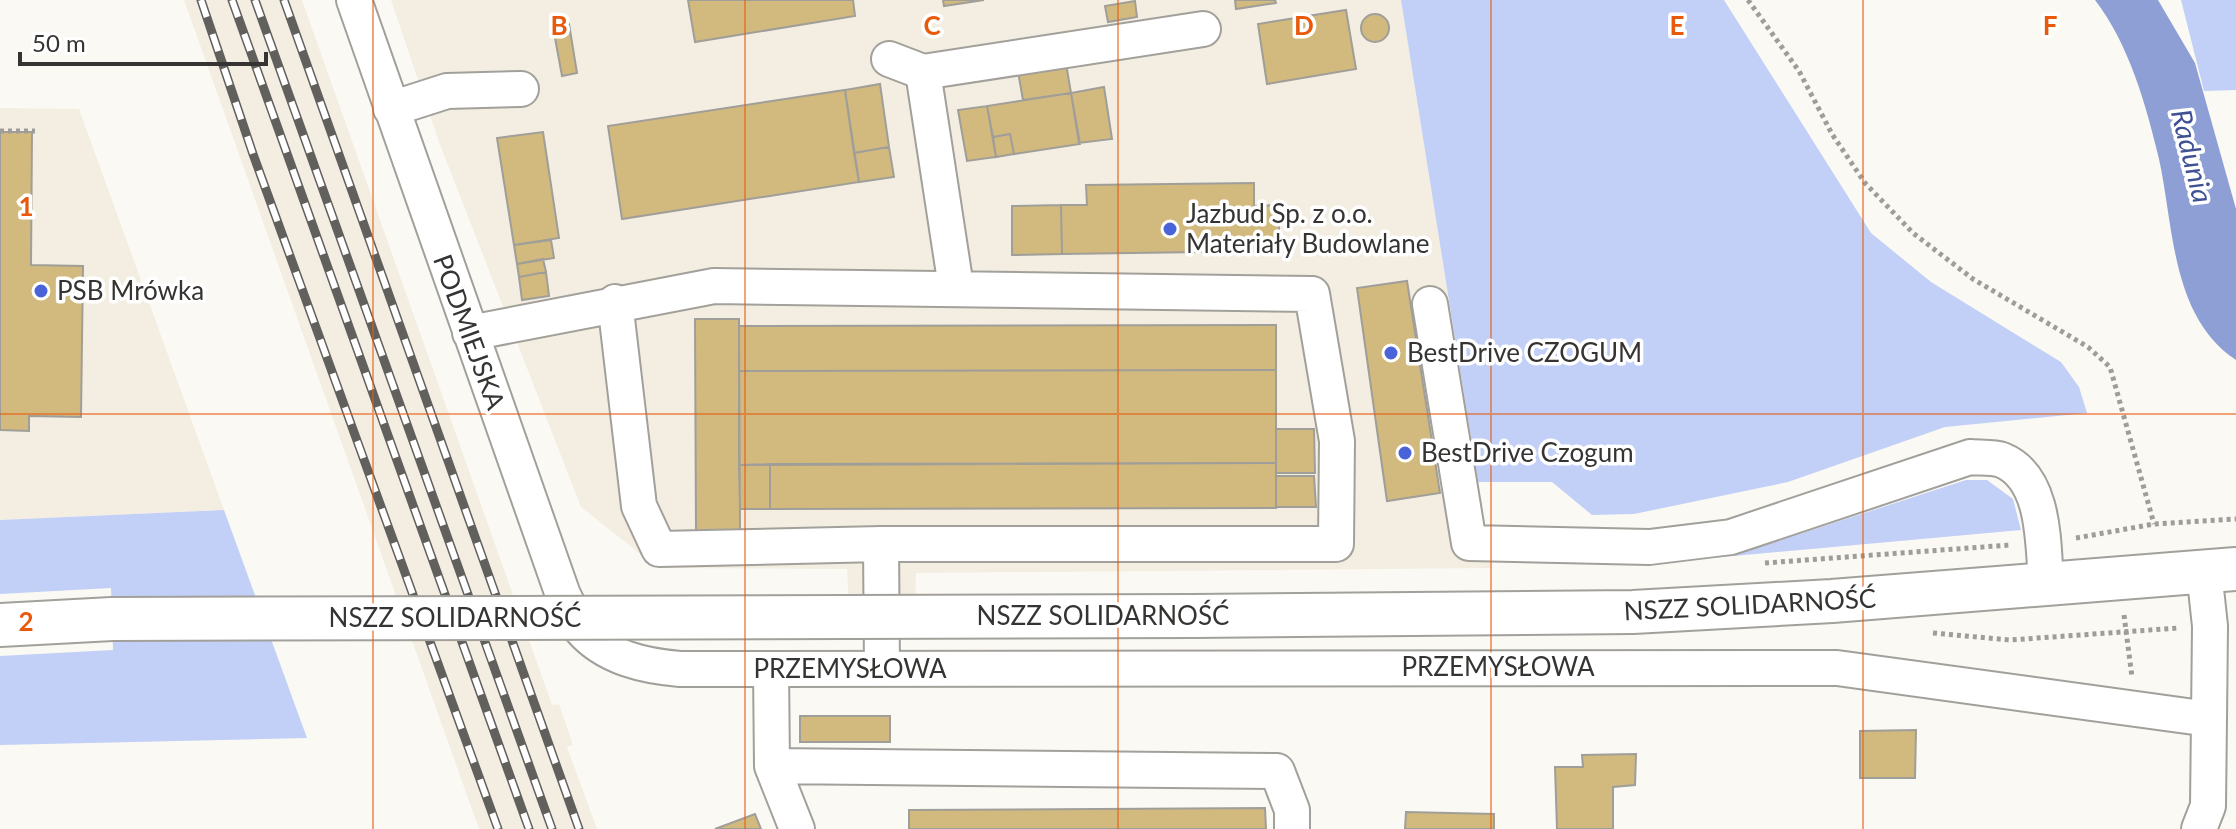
<svg xmlns="http://www.w3.org/2000/svg" width="2236" height="829" font-family="Lato,sans-serif">
  <rect width="100%" height="100%" fill="#fbf9f3"/>
  <!-- built -->
  <path fill="#f3eee1" d="M184 0H302L552 705 559 704 573 745 567 747 597 829H479Z
    M391 0H1401L1492 568 916 573 915 608 849 609 847 569 658 568 581 507 439 142Z
    M0 108 79 109 224 510 0 520Z"/>
  <!-- green -->
  <path fill="#c2d0f8" d="M1401 0H1724L1871 233 1931 282 2061 362 2079 387 2087 413 1945 427 1788 482 1634 514 1592 515 1552 482H1478Z
    M2181 0H2236V90L2204 91Z
    M1966 480H1987L2013 499 2021 530 1667 562 1750 550Z
    M224 510 307 738 0 745V656L113 650 111 588 0 594V520Z"/>
  <!-- water -->
  <path fill="#8e9fd5" d="M2095 0H2158L2195 63 2236 209V360C2171 317 2174 227 2159 159 2146 105 2129 44 2095 0Z"/>
  <!-- building -->
  <path fill="#d2ba7f" stroke="#a09e99" stroke-width="2" d="M688 0H853L855 16 695 42Z
    M943 0H984L944 6Z
    M1235 0H1275L1276 3 1236 9Z
    M1135 1 1137 17 1108 22 1105 6Z
    M1346 10 1356 69 1267 84 1258 24Z
    M1361 28a14 14 0 1 1 28 0a14 14 0 1 1-28 0Z
    M569 24 577 73 562 76 553 27Z
    M1065 58 1071 93 1023 100 1017 66Z
    M880 84 889 147 854 153 845 90Z
    M1104 87 1112 139 1079 143 1071 93Z
    M845 90 859 182 622 219 608 126Z
    M1071 93 1080 144 1014 154 1010 134 993 137 987 106Z
    M987 106 996 157 967 161 958 110Z
    M0 132H32L31 265 83 266 81 417 29 416V431L0 430Z
    M543 132 559 238 514 245 497 138Z
    M1010 134 1014 154 996 157 993 137Z
    M889 147 894 177 859 182 854 153Z
    M1254 183V206L1279 205V251L1062 254 1061 205H1087L1086 185Z
    M1061 205 1062 254 1012 255V206Z
    M551 240 554 258 517 264 514 245Z
    M543 259 546 272 519 277 517 264Z
    M546 272 549 296 522 300 519 277Z
    M1407 281 1440 493 1387 501 1357 288Z
    M695 319H739L740 532H696Z
    M1276 325V370L739 371V326Z
    M1276 370V463L739 465V371Z
    M1276 429H1314L1315 473H1276Z
    M1276 463V508L770 509V464Z
    M770 464V509H740L739 465Z
    M1276 476H1314L1316 507H1276Z
    M800 716H890V742H800Z
    M1916 730 1915 778H1860V731Z
    M1636 754 1635 785 1613 787V829H1557L1555 767H1583L1582 755Z
    M1265 808 1266 829H909V810Z
    M1406 812 1494 814V829H1405Z
    M755 814 761 829H715Z"/>
  <g fill="none" stroke-linecap="round" stroke-linejoin="round">
    <defs>
      <path id="minor" d="M354 0 563 595C569 606 574 620 581 629 606 658 645 666 680 669L1837 668 2209 719 2210 626 2204 571
        M889 59 923 72 956 287
        M923 72 1203 29
        M391 109 447 91 521 89
        M1430 304 1469 543 1649 547 1731 537 1970 457C1979 458 1993 457 2002 460 2046 478 2043 545 2046 584
        M470 333 714 286 1312 294 1337 441 1336 544H881L659 549 639 506 615 302
        M881 544 882 668
        M771 669 772 766 797 829
        M772 766 1277 771 1292 810V829
        M2199 829 2208 806 2209 719"/>
      <path id="major" d="M1194 616 1633 612 1832 601 2236 569
        M0 625 112 619"/>
    </defs>
    <!-- minor casing -->
    <use href="#minor" stroke="#a2a09a" stroke-width="38"/>
    <!-- major casing -->
    <use href="#major" stroke="#a2a09a" stroke-width="46"/>
    <!-- path -->
    <path stroke="#9f9d99" stroke-width="5" stroke-dasharray="4 4" stroke-linecap="butt" d="M1748 0 1799 71 1832 134 1865 183 1913 233 1973 279 2088 347 2110 367 2154 524
      M0 131H35
      M2076 538 2154 524 2236 519
      M1765 563 2010 545
      M2124 615 2132 677
      M1933 633 2010 640 2178 628"/>
    <!-- minor -->
    <use href="#minor" stroke="#fff" stroke-width="34"/>
    <!-- major -->
    <use href="#major" stroke="#fff" stroke-width="42"/>
    <defs>
      <path id="rail" d="M201 0 253 154 498 829
        M232 0 529 829
        M255 0 552 829
        M284 0 579 829"/>
    </defs>
    <!-- rail casing -->
    <use href="#rail" stroke="#62605d" stroke-width="9"/>
    <!-- rail -->
    <use href="#rail" stroke="#fff" stroke-width="6" stroke-dasharray="18" stroke-linecap="butt"/>
    <defs>
      <path id="major-bridge" d="M112 619 1194 616"/>
    </defs>
    <!-- major-bridge casing -->
    <use href="#major-bridge" stroke="#a2a09a" stroke-width="46" stroke-linecap="butt"/>
    <!-- major-bridge -->
    <use href="#major-bridge" stroke="#fff" stroke-width="42"/>
  </g>
  <!-- grid -->
  <path fill="none" stroke="#e8590c" stroke-width="2" stroke-opacity="0.55" d="M373 0V829M745 0V829M1118 0V829M1491 0V829M1863 0V829M0 414H2236"/>
  <!-- markers -->
  <g fill="#4b63d8" stroke="#fff" stroke-width="3">
    <circle cx="1170" cy="229" r="8"/>
    <circle cx="41" cy="291" r="8"/>
    <circle cx="1391" cy="353" r="8"/>
    <circle cx="1405" cy="453" r="8"/>
  </g>
  <g text-anchor="middle" stroke-width="7" stroke-linejoin="round" paint-order="stroke">
    <!-- poi labels -->
    <g font-size="26" fill="#353432" stroke="#fff" text-anchor="start">
      <text x="1186" y="223">Jazbud Sp. z o.o.<tspan x="1186" dy="30">Materiały Budowlane</tspan></text>
      <text x="57" y="300">PSB Mrówka</text>
      <text x="1407" y="362">BestDrive CZOGUM</text>
      <text x="1421" y="462">BestDrive Czogum</text>
    </g>
    <!-- street labels -->
    <g font-size="26" fill="#353432" stroke="#fff">
      <text transform="translate(469 332) rotate(70)" y="9">PODMIEJSKA</text>
      <text transform="translate(1750 605) rotate(-3)" y="9">NSZZ SOLIDARNOŚĆ</text>
      <text x="1103" y="625">NSZZ SOLIDARNOŚĆ</text>
      <text x="455" y="627">NSZZ SOLIDARNOŚĆ</text>
      <text x="1498" y="676">PRZEMYSŁOWA</text>
      <text x="850" y="678">PRZEMYSŁOWA</text>
    </g>
    <!-- water labels -->
    <g font-size="28" font-style="italic" fill="#3f5094" stroke="#fff">
      <text transform="translate(2192 156) rotate(76)" y="10">Radunia</text>
    </g>
  </g>
  <g font-size="26" text-anchor="middle" font-weight="bold" fill="#e8590c" stroke="#fff" stroke-width="7" stroke-linejoin="round" paint-order="stroke">
    <text x="559" y="35">B</text>
    <text x="932" y="35">C</text>
    <text x="1304" y="35">D</text>
    <text x="1677" y="35">E</text>
    <text x="2050" y="35">F</text>
    <text x="26" y="216">1</text>
    <text x="26" y="631">2</text>
  </g>
  <!-- scale -->
  <path d="M20 52v12h246v-12" fill="none" stroke="#353432" stroke-width="4"/>
  <text x="32" y="52" font-size="24" fill="#353432" stroke="#ffffff" stroke-width="6" paint-order="stroke">50 m</text>
</svg>
